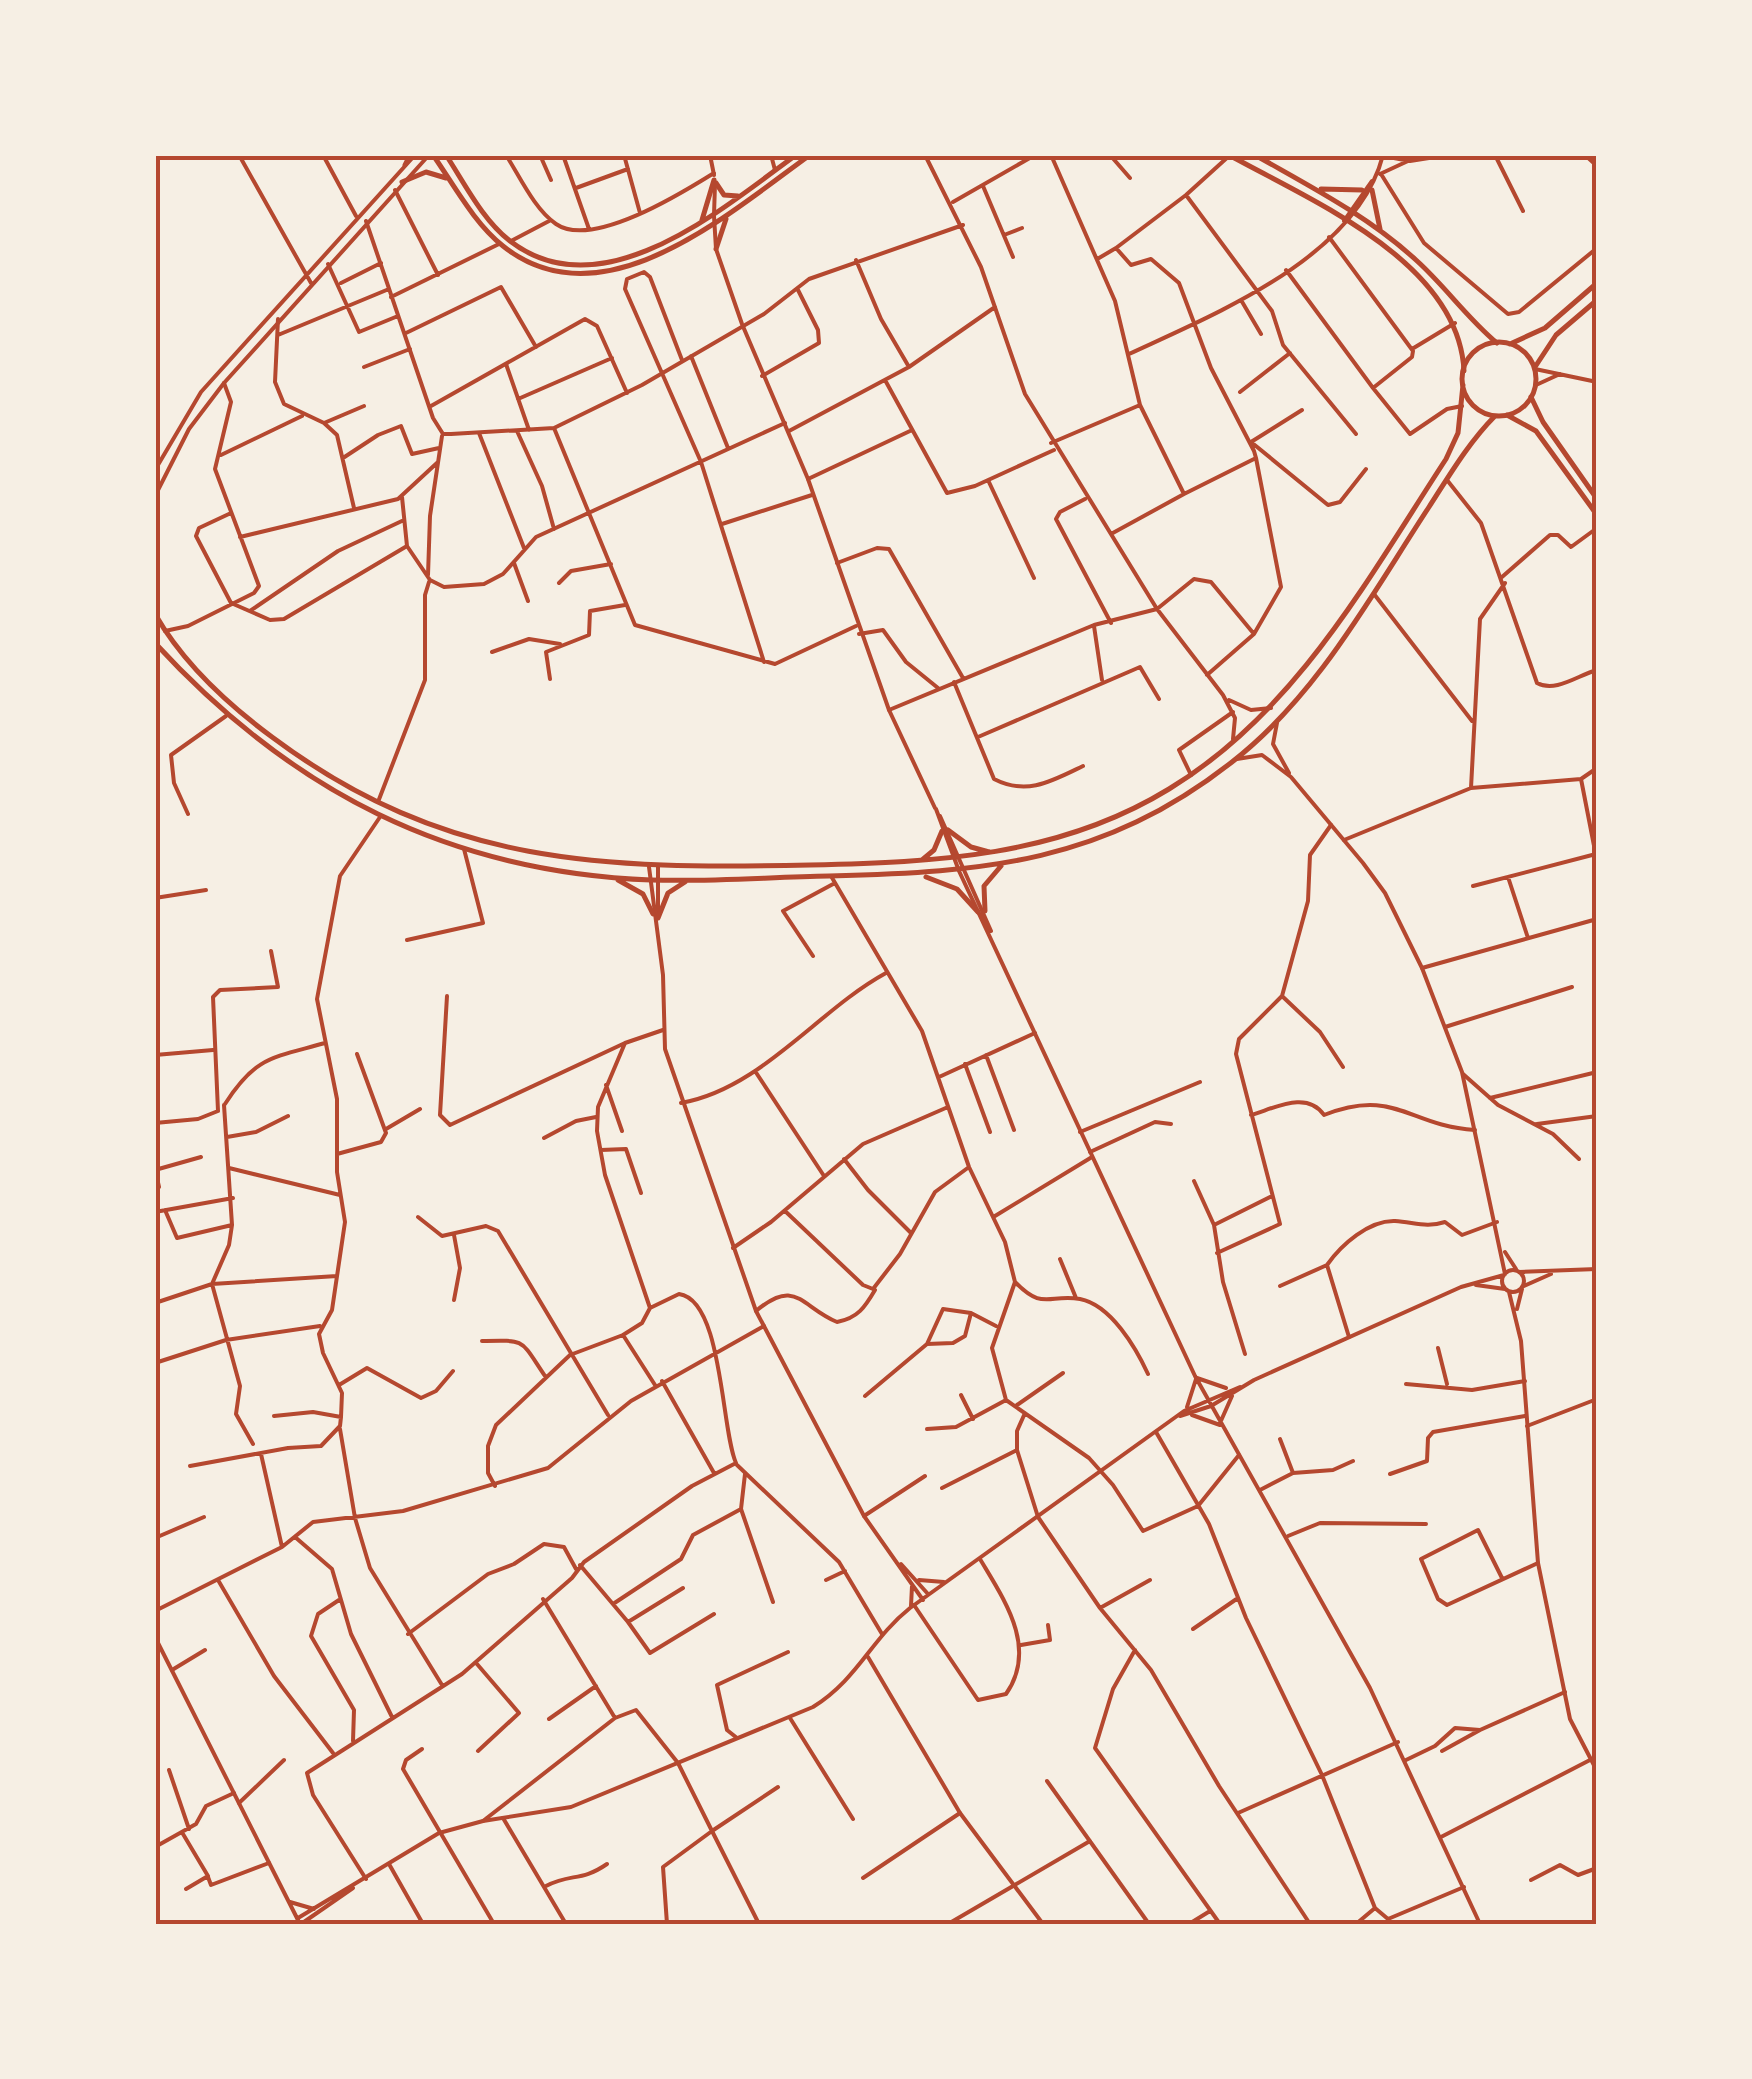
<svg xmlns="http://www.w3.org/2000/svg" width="1752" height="2079" font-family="'DejaVu Sans',sans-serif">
  <rect width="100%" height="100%" fill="#f6efe4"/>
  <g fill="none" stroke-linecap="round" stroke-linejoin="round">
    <!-- minor -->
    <path stroke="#b5482f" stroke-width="4" d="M323 155 356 216
      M506 155C520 177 535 210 556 224 592 249 682 193 714 173
      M540 155 551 180
      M563 155 589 229
      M624 155 640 213
      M710 155 714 175
      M771 155 775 170
      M925 155 981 267 1025 394 1157 609 1223 695 1235 718 1233 739
      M1051 155 1115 301 1140 405
      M1110 155 1130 178
      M1495 155 1523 211
      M1585 155 1597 166
      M1383 156 1410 161 1448 155
      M1380 174 1408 161
      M1381 174 1424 243 1508 314 1519 312 1597 248
      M983 186 1013 257
      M576 188 628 169
      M395 190 438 275
      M1186 195 1272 311 1283 345 1356 434
      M953 202 1035 155
      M714 215 715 184
      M366 221 433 418 443 434H451L554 428 642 385 764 314 809 279 963 225
      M1344 221 1372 181
      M1004 235 1022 228
      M511 241 551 220
      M1099 258 1116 248
      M856 260 881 319 909 367
      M328 264 359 332 398 316
      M1286 270 1373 388 1412 357 1413 351 1329 237
      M341 283 381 263
      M391 297 499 244
      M1241 300 1261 334
      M278 319 275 382 284 404 324 423 364 406
      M406 333 501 287 536 347
      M278 335 389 289
      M1412 349 1455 323
      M1129 354C1217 313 1357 257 1383 155
      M691 356 728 448
      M682 360 650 277 644 272 627 279 625 289 701 462 764 662
      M506 364 529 430
      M364 367 410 349
      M762 376 819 343 818 330 798 290
      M885 380 947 493 975 486 1054 450
      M1373 388 1410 434 1447 409 1462 406
      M1240 392 1290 353
      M518 399 612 358
      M431 406 585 319 597 326 627 393
      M1302 410 1251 442 1328 505 1340 502 1366 469
      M324 423 337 435 354 508
      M554 428 635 625 775 664 856 626
      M517 431 542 486 554 529
      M789 431 909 367 995 307
      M479 433 524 548
      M1051 443 1140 405 1184 494 1111 534
      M221 455 302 416
      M343 458 378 435 401 426 412 454 439 448
      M808 479 910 431
      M988 480 1034 578
      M1447 480 1481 523 1537 683C1556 693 1578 675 1597 670
      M1184 494 1256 458 1254 451 1211 368 1179 283 1151 259 1131 265 1116 248 1186 195 1229 156
      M402 497 407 546 430 580 444 587 484 584 503 574 536 537 785 423
      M1085 499 1060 512 1056 519 1111 623
      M231 513 199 528 196 536 231 603 270 620 284 619 407 546
      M722 524 812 495
      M240 537 398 499 438 462
      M514 563 528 601
      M837 563 877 548 889 549 963 678
      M428 575 430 516 442 436
      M1502 577 1550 535H1558L1571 547 1597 528
      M559 583 571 571 611 564
      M1374 594 1472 721
      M250 611 338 551 404 520
      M1094 626 1102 680
      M165 631 188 626 254 593 259 586 215 469 231 402 224 383
      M859 634 883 630 906 662 938 688
      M492 652 529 639 560 644
      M1207 675 1254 634 1281 587 1256 458
      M550 679 546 652 589 635 590 611 625 605
      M954 682 994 779C1027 796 1052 781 1083 766
      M1229 700 1251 710 1271 708
      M889 710 1094 625 1157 609 1194 579 1211 582 1254 634
      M978 737 1140 667 1159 699
      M1191 775 1179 750 1233 712
      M1581 779 1597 861
      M1471 788 1480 619 1505 583
      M378 802 425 680V595L429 582
      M188 814 174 783 171 755 226 716
      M1344 840 1471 788 1581 779 1597 768
      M831 876 922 1031 969 1167 1005 1242 1015 1282 992 1348 1006 1400 1089 1458 1113 1485 1143 1531 1198 1506 1239 1455
      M1508 877 1528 938
      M1473 886 1596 854
      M155 898 206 890
      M407 940 483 923 464 849
      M813 956 783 911 835 883
      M1422 968 1597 919
      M447 996 440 1115 450 1125 625 1043
      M1282 996 1320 1032 1343 1067
      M1445 1027 1572 987
      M155 1055 213 1050
      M986 1055 1014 1130
      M965 1064 990 1132
      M755 1071 824 1176
      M1463 1074 1498 1105 1553 1134 1579 1159
      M939 1077 1035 1033
      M606 1085 622 1131
      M1490 1098 1597 1072
      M681 1103C761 1089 818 1010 886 973
      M225 1104C256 1056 272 1058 325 1043
      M224 1105 232 1225 229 1245 212 1284 240 1386 236 1414 253 1444
      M218 1111 213 997 220 990 278 987 271 951
      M1251 1115C1275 1108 1307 1090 1324 1115 1395 1087 1408 1126 1475 1130
      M155 1123 198 1119 218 1111
      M1537 1124 1597 1116
      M386 1129 420 1109
      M1080 1132 1200 1082
      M227 1137 256 1132 288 1116
      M544 1138 576 1121 596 1117
      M601 1150 626 1149 641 1193
      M1090 1152 1155 1122 1171 1124
      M337 1154 381 1142 386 1133 357 1054
      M844 1159 868 1190 911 1233
      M229 1168 340 1195
      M155 1169 159 1187 155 1192
      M155 1170 201 1157
      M1194 1181 1214 1225
      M165 1210 177 1238 232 1225
      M785 1211 863 1285 873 1289 900 1254 935 1192 969 1167
      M155 1212 233 1198
      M995 1216 1092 1157
      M418 1217 442 1236 486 1226 498 1231 608 1415
      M733 1248 771 1222 863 1144 948 1107
      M1217 1253 1280 1224 1236 1054 1239 1039 1282 996 1308 901 1310 855 1331 825
      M1060 1259 1076 1298
      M1015 1282C1043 1311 1048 1294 1080 1299 1111 1305 1136 1348 1148 1374
      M1280 1286 1327 1265
      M454 1300 460 1268 454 1235
      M155 1303 212 1284 337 1276
      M756 1311C796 1277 801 1307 837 1322 858 1318 865 1307 875 1290
      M1349 1337 1327 1265C1341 1245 1369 1220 1395 1221 1414 1222 1426 1228 1445 1222L1462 1235 1497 1222
      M482 1341C527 1340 520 1339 545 1376
      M927 1344 953 1343 965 1336 971 1313
      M1438 1348 1447 1384
      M1245 1354 1223 1282 1214 1225 1272 1196
      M155 1363 226 1340 320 1326
      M662 1381 714 1473
      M1406 1384 1472 1390 1525 1381
      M339 1385 367 1368 421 1398 436 1391 453 1371
      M655 1385 623 1335 642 1323 650 1308 605 1175 597 1131 598 1107 625 1043 663 1030
      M961 1395 973 1419
      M865 1396 927 1344 943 1309 971 1313 996 1326
      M1017 1405 1063 1373
      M1025 1413 1017 1431V1450L1038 1517 1100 1608 1151 1670 1219 1786 1310 1924
      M274 1416 313 1412 341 1417
      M1527 1426 1597 1399
      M340 1429 355 1518 370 1568 442 1685
      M927 1429 956 1427 1006 1400
      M1156 1432 1209 1524 1246 1618 1322 1775 1375 1908 1356 1924
      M1280 1439 1293 1473
      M261 1454 282 1547
      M737 1465 839 1562 882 1634
      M190 1466 288 1448 321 1446 340 1426 341 1417 342 1393 323 1353 319 1334 332 1310 345 1222 337 1172V1099L317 999 340 876 380 817
      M745 1474 741 1509 773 1602
      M1390 1474 1427 1461 1428 1438 1433 1432 1525 1416
      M495 1486 488 1473V1446L496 1425 570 1355 623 1335
      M942 1488 1017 1450
      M1260 1490 1293 1473 1333 1470 1353 1461
      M864 1516 925 1476
      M1288 1536 1320 1523 1426 1524
      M295 1537 332 1569 351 1634 392 1717
      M155 1538 204 1517
      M580 1565 628 1622 683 1588
      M1502 1578 1478 1530 1421 1559 1438 1599 1447 1605 1538 1563
      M218 1580 274 1676 333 1753
      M826 1580 845 1571
      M543 1599 615 1718
      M339 1600 318 1614 311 1636 354 1710 353 1741
      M613 1604 681 1559 693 1535 741 1509
      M914 1605 978 1700 1006 1694C1038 1648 1005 1601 980 1559
      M1100 1608 1150 1580
      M155 1611 282 1547 313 1522 403 1511 548 1468 631 1401 764 1326
      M628 1622 650 1653 714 1614
      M1193 1629 1238 1598
      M408 1634 488 1574 514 1564 544 1544 564 1547 576 1569
      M1021 1645 1050 1640 1048 1625
      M1135 1650 1113 1689 1095 1748 1220 1924
      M477 1664 519 1713 478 1751
      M172 1670 205 1650
      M790 1718 853 1819
      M549 1719 596 1686
      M737 1738 727 1730 717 1685 788 1652
      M422 1749 406 1760 403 1769 494 1924
      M1442 1751 1480 1730
      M155 1754H156
      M1406 1760 1435 1746 1455 1728 1480 1730 1565 1692
      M169 1770 189 1829
      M1047 1781 1149 1924
      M239 1803 284 1760
      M1238 1813 1398 1742
      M503 1818 566 1924
      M483 1821 615 1718 636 1710 678 1763 712 1831 663 1867 667 1924
      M183 1834 208 1876 186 1889
      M1441 1837 1590 1760
      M155 1847 196 1824 206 1806 234 1793
      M389 1864 423 1924
      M208 1877 211 1885 269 1863
      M863 1878 960 1813
      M366 1879 313 1795 307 1773 462 1674 572 1578 584 1562 692 1486 736 1463C721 1430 723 1300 679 1294L650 1308
      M1531 1880 1560 1865 1578 1875 1597 1868
      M546 1886C571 1873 581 1882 607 1864
      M1375 1908 1388 1919 1464 1887
      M155 1921 159 1924
      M759 1924 712 1831 778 1787
      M948 1924 1090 1841
      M1189 1924 1210 1911"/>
    <!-- tertiary -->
    <path stroke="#b5482f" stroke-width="4" d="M239 155 311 283
      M714 216 716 249 742 324 808 479 889 710 935 808
      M1535 369 1597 382
      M1536 385 1560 374
      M155 470 201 392 415 155
      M155 496 189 429 224 383 429 155
      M1277 723 1273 744 1289 773
      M1237 759 1262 755 1291 777 1363 863 1385 893 1422 968 1462 1072 1505 1274
      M936 809 959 871 1195 1376 1370 1688 1480 1924
      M940 816 991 931
      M649 867 663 975 665 1049 756 1311 864 1516 923 1600
      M658 867V915
      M1505 1252 1516 1269
      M1502 1281a11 11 0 1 1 22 0a11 11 0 1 1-22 0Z
      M1519 1272 1597 1269
      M1476 1285 1505 1289
      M1524 1286 1551 1274
      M1509 1292 1521 1341 1538 1563 1570 1719 1597 1771
      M1517 1309 1522 1289
      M1197 1378 1226 1388
      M1187 1407 1196 1379
      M1192 1415 1220 1425
      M1180 1416 1211 1406 1254 1380 1461 1287 1504 1275
      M1220 1423 1232 1396
      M901 1564 928 1594
      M919 1580 944 1582
      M911 1606 912 1586
      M155 1637 300 1924
      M868 1657 960 1813 1043 1924
      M290 1902 314 1909
      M298 1918 439 1833 483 1821 571 1807 813 1707C858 1679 871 1639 910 1608L1184 1411 1240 1387
      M301 1924 353 1888"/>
    <!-- secondary -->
    <path stroke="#b5482f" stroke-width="5" d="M1229 155C1312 201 1459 262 1464 371
      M1255 155C1311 187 1368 216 1416 260 1445 286 1467 318 1497 343
      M1321 189 1362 190
      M1372 190 1380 229
      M1531 397 1543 422 1597 499
      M1507 415 1536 431 1597 515"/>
    <!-- primary -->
    <path stroke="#b5482f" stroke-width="5" d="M433 155C454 185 474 223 503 246 603 326 730 212 810 155
      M446 155C465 184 482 219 510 241 602 312 722 209 796 155
      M405 165 410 155
      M402 182 426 172 446 178
      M716 183 724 195 738 196
      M702 220 714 180
      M716 249 726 219
      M1462 379a37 37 0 1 1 74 0a37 37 0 1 1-74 0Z
      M1510 344 1545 328 1597 283
      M1535 367 1556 335 1597 300
      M155 614C183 663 226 703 272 737 446 867 603 869 810 865 937 862 1058 857 1169 789 1296 712 1367 580 1446 459L1458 433 1463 385
      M155 643C291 791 448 872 651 880 710 882 770 877 829 876 986 872 1103 863 1232 762 1318 695 1370 597 1429 507 1449 476 1469 442 1495 416
      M948 830 971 847 989 852
      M922 860 934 850 942 831
      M926 877 957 889 978 912
      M618 880 643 894 653 914
      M985 911 984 886 1001 866
      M658 918 668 893 685 882"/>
  </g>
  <!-- border -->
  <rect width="1752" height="2079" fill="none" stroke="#f6efe4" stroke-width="315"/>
  <rect x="158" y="158" width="1436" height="1764" fill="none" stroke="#b5482f" stroke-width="4"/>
</svg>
